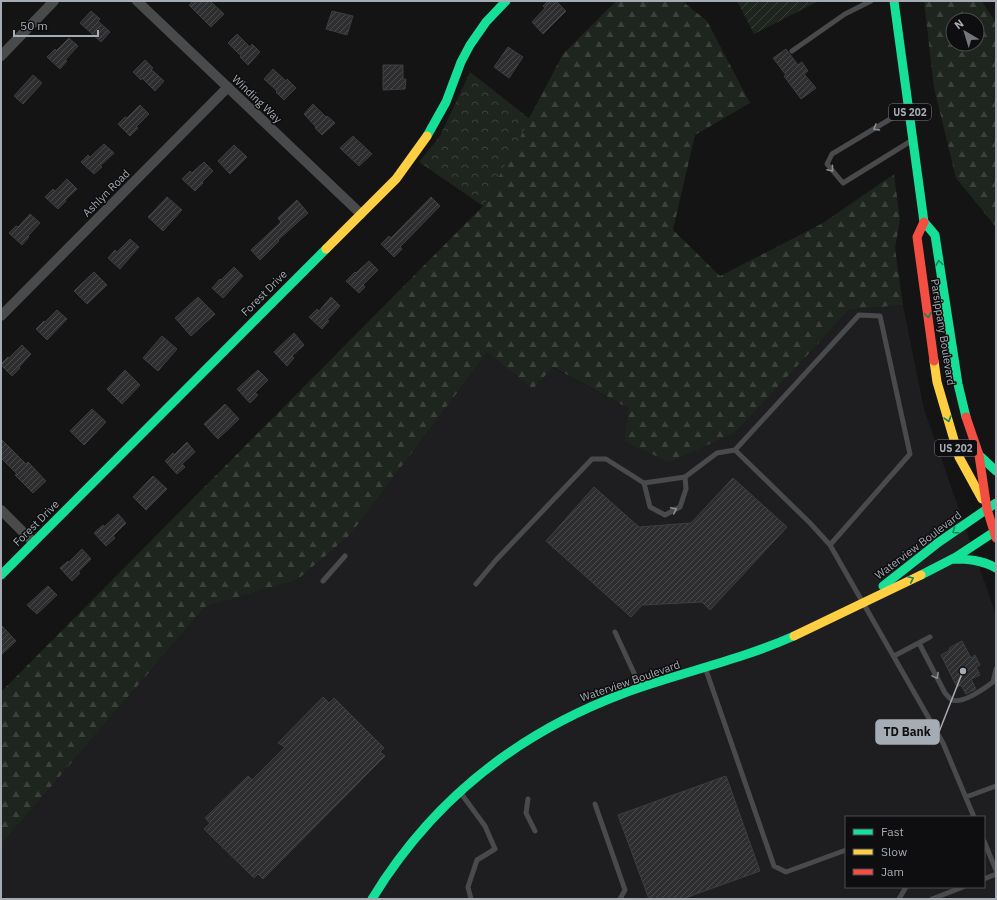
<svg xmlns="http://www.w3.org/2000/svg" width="997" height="900" font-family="'IBM Plex Sans',sans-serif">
  <defs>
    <pattern id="forest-firs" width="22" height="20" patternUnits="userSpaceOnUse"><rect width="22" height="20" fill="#1e241e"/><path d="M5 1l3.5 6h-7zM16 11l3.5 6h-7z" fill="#3c413c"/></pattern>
    <pattern id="park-crowns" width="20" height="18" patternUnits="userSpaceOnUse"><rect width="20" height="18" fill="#1e241e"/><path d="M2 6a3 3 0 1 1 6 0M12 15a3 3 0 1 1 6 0" fill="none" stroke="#3c413c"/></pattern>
    <pattern id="garden-furrows" width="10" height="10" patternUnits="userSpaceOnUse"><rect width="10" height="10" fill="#1e241e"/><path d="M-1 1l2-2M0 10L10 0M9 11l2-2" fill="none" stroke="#3c413c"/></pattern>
    <pattern id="building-hatch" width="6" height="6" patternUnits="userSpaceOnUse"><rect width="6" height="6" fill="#2e2e30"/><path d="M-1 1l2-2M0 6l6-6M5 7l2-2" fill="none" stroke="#494a4c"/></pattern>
  </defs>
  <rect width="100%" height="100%" fill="#141414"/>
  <!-- built -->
  <path fill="#1e1e20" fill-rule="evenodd" d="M903 305 924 409 996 615V899H9L1 896V845L205 607 297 580 349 536 487 353 533 389 552 367 628 408 624 441 736 432 849 310ZM846 817H984V887H846Z"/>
  <!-- forest -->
  <path fill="url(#forest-firs)" fill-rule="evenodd" d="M616 1H682L707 21 750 103 695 135 673 230 720 276 823 223 894 174 900 220 895 248 903 305 849 310 736 432 669 462 624 441 628 408 553 367 533 389 487 353 349 536 297 580 205 607 1 845V692L483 206 563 54Z
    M924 1H982L996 23V227L956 178 934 88ZM953 20H977V44H953Z"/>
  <!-- park -->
  <path fill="url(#park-crowns)" d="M470 72 530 119 483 206 419 162 440 136Z"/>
  <!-- garden -->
  <path fill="url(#garden-furrows)" d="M737 1H819L754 34Z"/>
  <!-- building -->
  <path fill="url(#building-hatch)" stroke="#3c3e40" d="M193 1H210L224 14 211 27 189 5Z
    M548 1H556L566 11 543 34 532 22 545 8 543 6Z
    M91 11 100 19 98 21 110 32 101 42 80 23Z
    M332 11 353 16 347 35 326 29Z
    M237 34 250 47 252 44 260 52 248 65 240 57 241 56 228 43Z
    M69 38 78 46 65 60 67 61 60 69 47 57 55 49 56 51Z
    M508 47 523 57 509 78 494 67Z
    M786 49 798 65 802 62 808 71 804 74 816 88 801 99 784 76 786 75 773 58Z
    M145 60 153 68 151 69 164 81 155 91 142 78 141 80 133 72Z
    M383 65H403V79H406L405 89 383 90Z
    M273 69 286 81 287 79 296 88 284 100 276 92 277 91 264 79Z
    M33 75 42 83 23 104 14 96Z
    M313 104 326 117 327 116 335 123 322 135 315 128 316 127 304 114Z
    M140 105 149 114 136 127 138 128 130 136 118 124 125 117 127 118Z
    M353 136 372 154 359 166 340 148Z
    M104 144 114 153 100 166 102 167 94 174 81 162 88 155 90 157Z
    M234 145 247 157 230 174 218 161Z
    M204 162 213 171 202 182 203 183 195 191 182 179 190 171 192 173Z
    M67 179 77 189 65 200 66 201 58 209 45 197 53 189 55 191Z
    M167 197 182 210 163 231 148 217Z
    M431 197 440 206 400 247 402 249 394 257 381 244 389 236 391 238Z
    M297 200 308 213 278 240 279 241 260 260 251 250 281 222 278 218Z
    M30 214 40 223 28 236 29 237 22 245 9 233 16 226 18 227Z
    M130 239 139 247 120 269 108 258 115 250 117 252Z
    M369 261 378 270 363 285 365 287 359 293 346 281 355 272 356 273Z
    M234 267 243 276 223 298 212 288 220 279 221 280Z
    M94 272 107 285 87 304 74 291Z
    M198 297 215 314 191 336 175 318Z
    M331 297 340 306 327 320 329 321 322 329 309 317 317 309 319 311Z
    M57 310 67 319 47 340 36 329 44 321 45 322Z
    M294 333 304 345 292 356 294 358 287 366 274 352Z
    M162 336 177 349 158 371 143 358Z
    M22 345 31 354 19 367 20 368 12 376 1 365V364L8 357 9 358Z
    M125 370 140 385 122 404 107 389Z
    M258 370 268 380 255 393 258 395 250 403 237 389Z
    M225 404 239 419 218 439 204 424Z
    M92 409 106 422 84 445 70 431Z
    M1 439 26 464 28 462 46 481 33 493 15 475 17 474 1 458Z
    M187 442 195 452 182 464 185 467 177 474 165 461 173 453 174 455Z
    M153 476 167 489 146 510 133 497Z
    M733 478 787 527 710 610 702 602 642 605 631 617 546 541 594 487 639 527 691 523Z
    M118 514 126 523 113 536 115 538 106 546 94 533 103 525 104 527Z
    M82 549 91 559 78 572 80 573 72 581 60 568 68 561 69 562Z
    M48 586 57 595 37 614 27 605Z
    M1 625 16 641 1 655Z
    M962 641 971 658 975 655 980 665 976 667 980 675 971 679 976 689 966 694 961 685 957 687 941 655 950 650 949 648Z
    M323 697 329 703 334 698 384 748 380 752 385 756 263 879 258 874 254 878 204 829 210 823 205 818 248 776 252 780 285 747 278 743Z
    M726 776 760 871 682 899H649L618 815Z"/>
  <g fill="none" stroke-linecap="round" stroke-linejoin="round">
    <!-- lane -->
    <path stroke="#484a4c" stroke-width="5" d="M792 51 845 14 871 1
      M907 109 832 154 827 164 843 183 911 141
      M644 483 650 507 665 515 680 507 686 489 685 477
      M830 545 910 454 880 316 859 315 735 450 810 523 830 545 943 743 974 817
      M323 581 345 556
      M476 584 496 560 592 459H606L644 483 685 477 717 453 735 450
      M615 632 640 686
      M919 643 945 693C947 695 950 699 952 700 963 704 985 688 993 682L996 669
      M894 656 930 637
      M706 670 774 866 786 872 846 850
      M460 792 485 826 495 849 477 860 468 887 471 899
      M966 797 996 786
      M528 799 526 813 535 831
      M595 804 625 890 620 899
      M984 841 996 870
      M984 879 996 874
      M899 899 906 887
      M932 899 963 887"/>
    <!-- street -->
    <path stroke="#484a4c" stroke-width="10" d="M137 1 361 214
      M1 56 54 1
      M1 316 228 87
      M1 510 33 542"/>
    <!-- fast -->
    <path stroke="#16e098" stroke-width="9" d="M894 1 924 222 935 235 958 384 966 417
      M427 136 446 102 461 62 470 45 486 22 506 1
      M979 455 996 471
      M987 509 996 503
      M994 532 996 531
      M952 559C968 559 982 560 996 568
      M1 575 326 249
      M921 575 956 557 994 532
      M883 586 939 542 987 509
      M372 899C431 802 516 734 622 694 678 673 738 661 794 636"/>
    <!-- slow -->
    <path stroke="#ffcf43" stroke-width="9" d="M326 249 396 179 427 136
      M934 361 937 382 959 457 982 499
      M794 636 921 575"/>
    <!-- jam -->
    <path stroke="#f24e42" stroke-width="9" d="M924 222 917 237 934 361
      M966 417 979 455 987 509 996 538"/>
  </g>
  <!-- one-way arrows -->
  <defs><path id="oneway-chevron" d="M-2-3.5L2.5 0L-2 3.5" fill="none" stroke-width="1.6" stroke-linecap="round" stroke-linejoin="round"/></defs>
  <g stroke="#8a8f95">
    <use href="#oneway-chevron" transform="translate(876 128) rotate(149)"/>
    <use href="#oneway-chevron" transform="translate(831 169) rotate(50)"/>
    <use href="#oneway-chevron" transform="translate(674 510) rotate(-27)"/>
    <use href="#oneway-chevron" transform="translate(936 676) rotate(62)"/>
  </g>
  <g stroke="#12825b">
    <use href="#oneway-chevron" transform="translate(939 263) rotate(-99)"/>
    <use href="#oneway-chevron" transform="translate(928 315) rotate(82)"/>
    <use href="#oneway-chevron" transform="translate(948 419) rotate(74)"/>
    <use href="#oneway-chevron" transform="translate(955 531) rotate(145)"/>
    <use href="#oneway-chevron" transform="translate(911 579) rotate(-25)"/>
  </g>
  <g text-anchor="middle" stroke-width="3" stroke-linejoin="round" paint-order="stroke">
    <!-- shield labels -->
    <g fill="#0e0e10" stroke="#787d83" stroke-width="1">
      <rect x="889" y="104" width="42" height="16" rx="3"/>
      <rect x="935" y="440" width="42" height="16" rx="3"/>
    </g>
    <g font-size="10" font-weight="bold" fill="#a6acb4">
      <text x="910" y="116">US 202</text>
      <text x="956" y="452">US 202</text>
    </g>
    <!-- street labels -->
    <g font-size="11" fill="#a6acb4" stroke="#0e0e10">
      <text transform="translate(257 99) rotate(44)" y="4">Winding Way</text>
      <text transform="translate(106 193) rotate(-45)" y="4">Ashlyn Road</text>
      <text transform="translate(264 293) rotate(-45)" y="4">Forest Drive</text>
      <text transform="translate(943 332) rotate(81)" y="4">Parsippany Boulevard</text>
      <text transform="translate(36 523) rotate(-45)" y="4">Forest Drive</text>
      <text transform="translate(918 545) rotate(-37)" y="4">Waterview Boulevard</text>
      <text transform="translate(630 681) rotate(-19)" y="4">Waterview Boulevard</text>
    </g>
  </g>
  <!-- callouts -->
  <path fill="none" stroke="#a6acb4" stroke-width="1.5" d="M963 671L939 732"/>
  <circle fill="#a6acb4" stroke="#0e0e10" stroke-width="1.5" cx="963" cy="671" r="4"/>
  <rect fill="#a6acb4" stroke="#a6acb4" stroke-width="1.5" x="876" y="720" width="63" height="24" rx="4"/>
  <g font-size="12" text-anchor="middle" font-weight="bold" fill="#111">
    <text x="907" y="736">TD Bank</text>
  </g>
  <!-- border -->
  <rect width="997" height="900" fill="none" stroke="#a6acb4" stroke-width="4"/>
  <!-- legend -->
  <rect x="845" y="816" width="140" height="72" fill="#0e0e10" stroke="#4b4d52"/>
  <rect x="853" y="829" width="20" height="6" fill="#16e098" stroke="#4b4d52"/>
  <text x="881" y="836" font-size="12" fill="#a6acb4">Fast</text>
  <rect x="853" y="849" width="20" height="6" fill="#ffcf43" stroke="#4b4d52"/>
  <text x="881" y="856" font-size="12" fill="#a6acb4">Slow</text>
  <rect x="853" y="869" width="20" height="6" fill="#f24e42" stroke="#4b4d52"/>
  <text x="881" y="876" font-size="12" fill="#a6acb4">Jam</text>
  <!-- north arrow -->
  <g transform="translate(965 32) rotate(322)"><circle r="19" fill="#0e0e10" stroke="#4b4d52"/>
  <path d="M0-3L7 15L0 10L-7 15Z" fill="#73777c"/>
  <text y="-6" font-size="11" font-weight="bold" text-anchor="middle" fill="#a6acb4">N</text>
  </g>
  <!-- scale -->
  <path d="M14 30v6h84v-6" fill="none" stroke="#a6acb4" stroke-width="2"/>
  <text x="20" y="30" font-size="12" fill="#a6acb4" stroke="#0e0e10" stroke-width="3" paint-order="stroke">50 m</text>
</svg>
